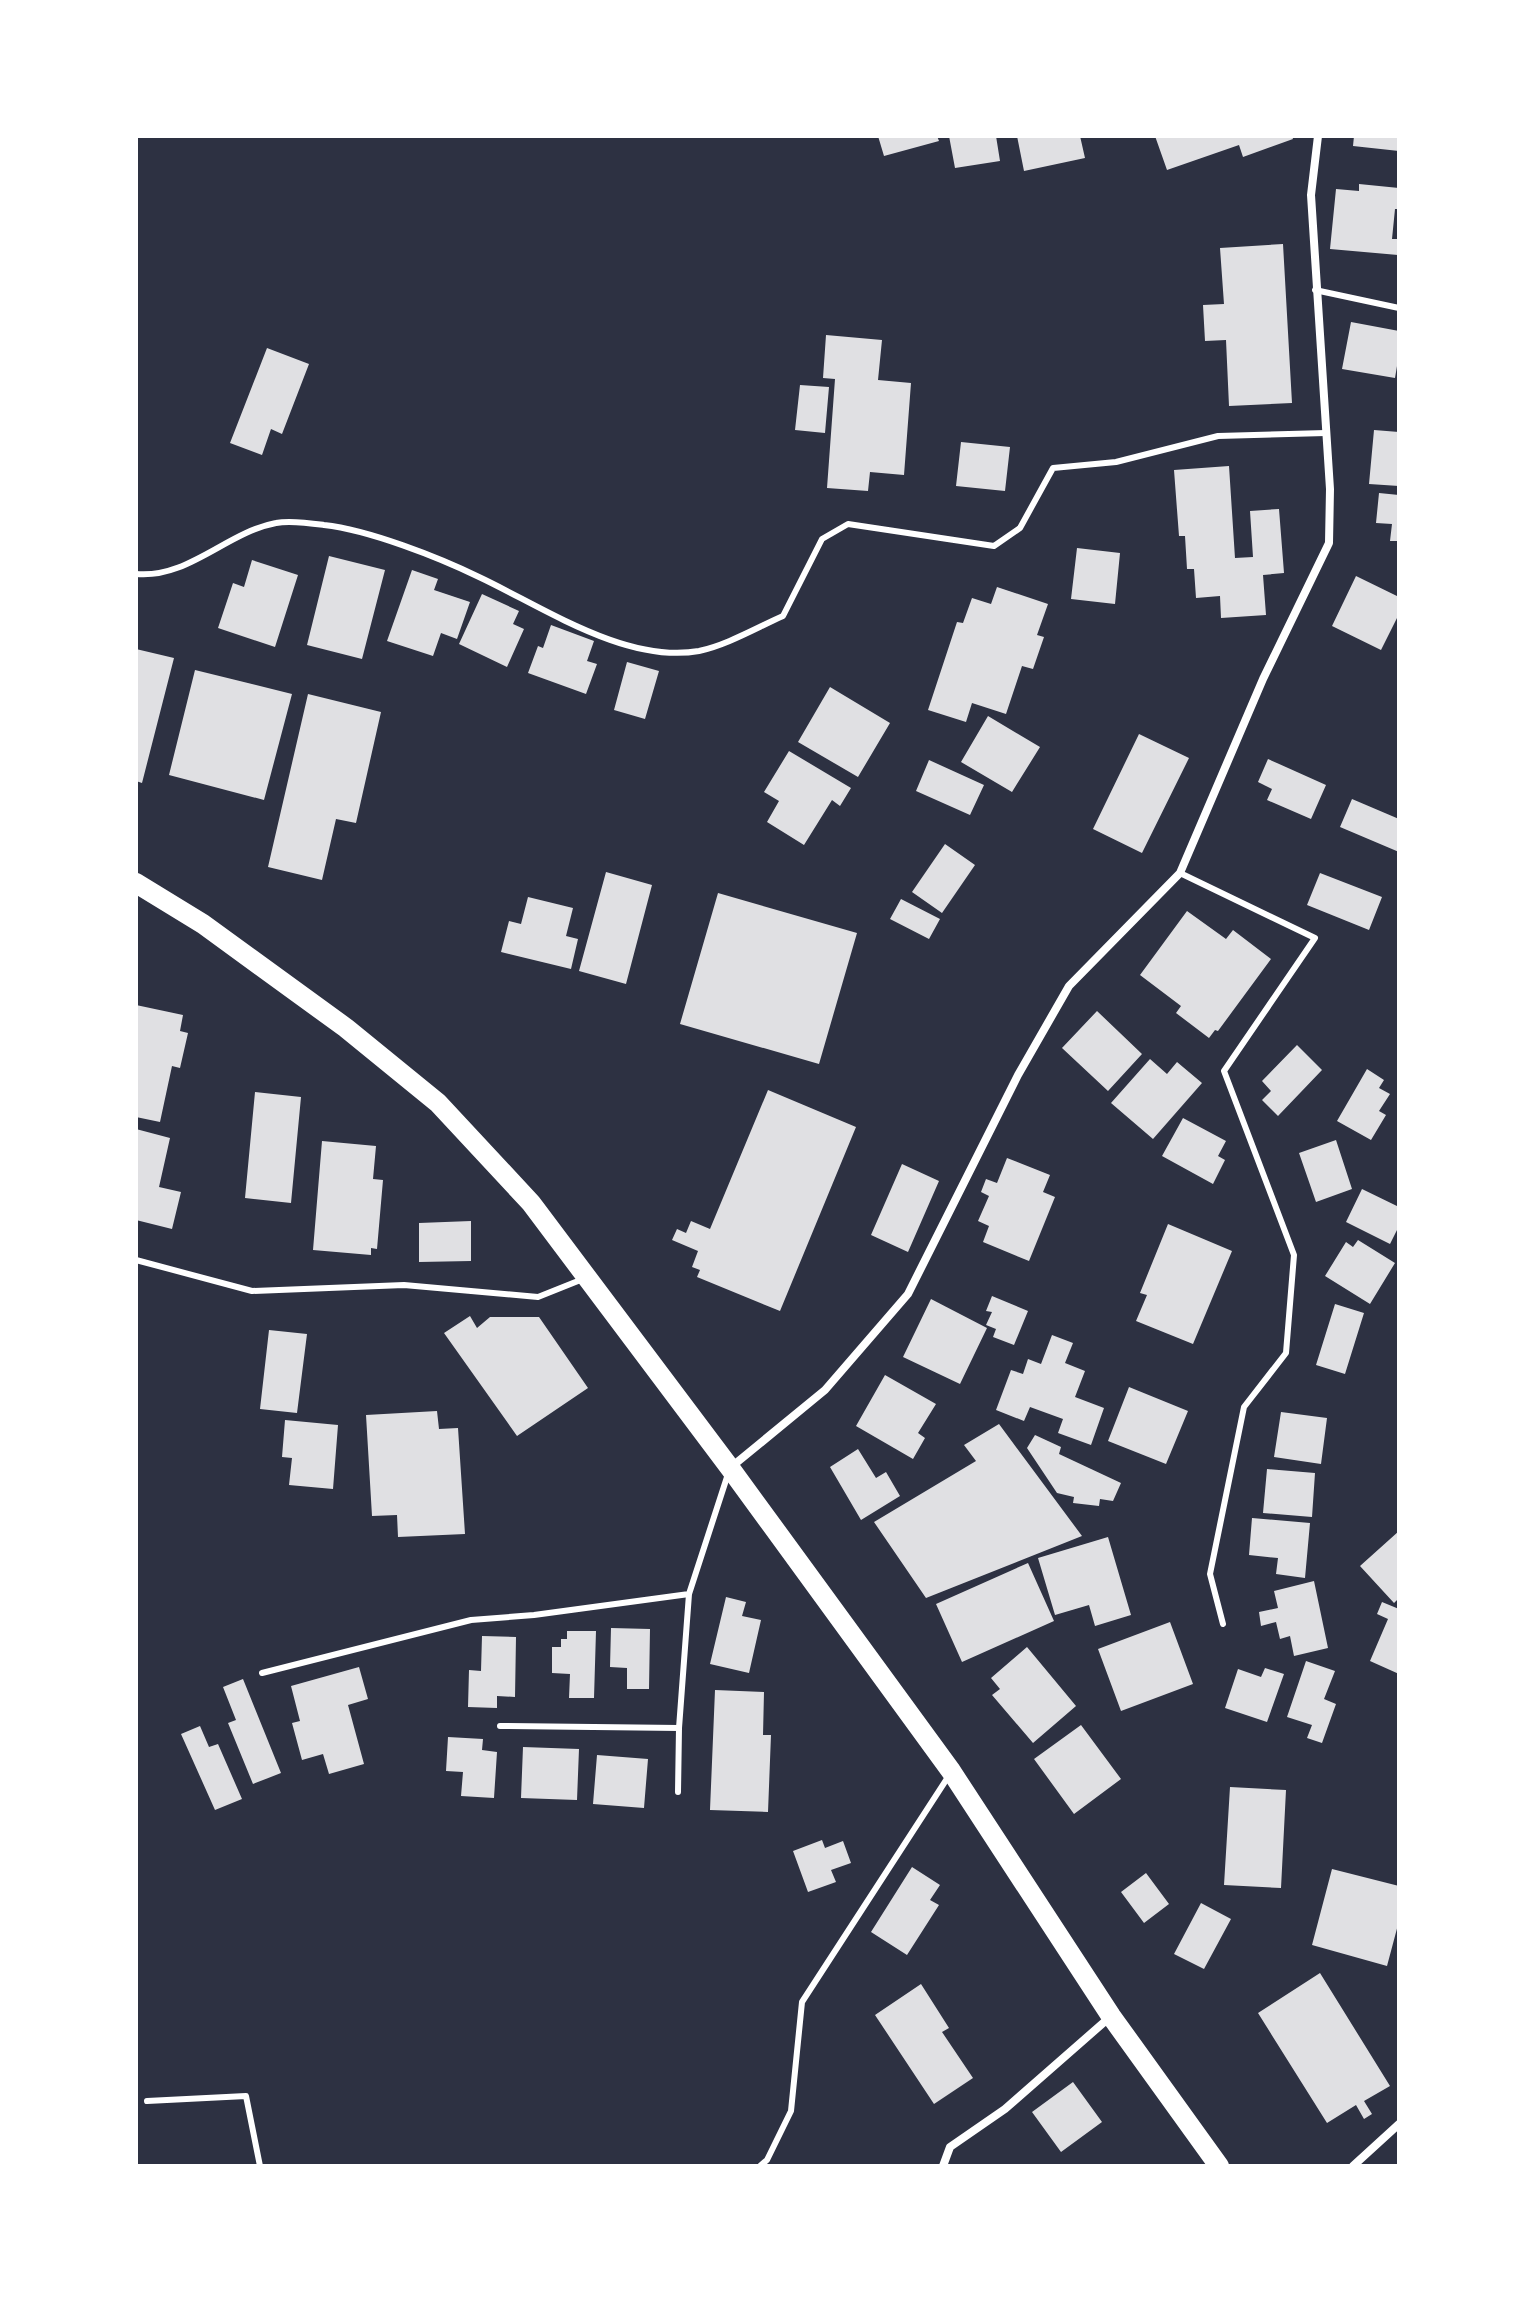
<svg xmlns="http://www.w3.org/2000/svg" width="1535" height="2302" font-family="'Playfair Display',serif">
  <rect width="100%" height="100%" fill="#2d3142"/>
  <!-- building -->
  <path fill="#e0e0e3" d="M878 136H937L939 141 884 156Z
    M949 136H996L1000 161 955 168Z
    M1017 136H1080L1085 158 1024 171Z
    M1155 136H1292L1293 139 1243 157 1239 145 1167 170Z
    M1354 136H1399V151L1353 146Z
    M1359 184 1399 188V209H1395L1392 239H1399L1398 255 1330 249 1336 189 1359 191Z
    M1283 244 1292 403 1229 406 1226 340 1205 341 1203 305 1224 304 1220 248Z
    M1351 322 1399 331V354L1395 378 1342 369Z
    M826 335 882 340 878 380 911 383 904 475 870 472 868 491 827 488 835 379 823 378Z
    M267 348 309 364 282 434 271 429 262 455 230 443Z
    M800 385 829 387 825 433 795 430Z
    M1374 430 1399 432V486L1369 484Z
    M961 442 1010 447 1005 491 956 486Z
    M1229 466 1235 558 1253 557 1250 511 1279 509 1284 573 1263 575 1266 615 1221 618 1220 596 1196 598 1194 569H1187L1185 536H1179L1174 470Z
    M1379 493 1399 495V541H1390L1392 524 1376 523Z
    M1077 548 1120 553 1115 604 1071 599Z
    M329 556 385 570 362 659 307 645Z
    M252 560 298 575 275 647 218 628 233 583 244 587Z
    M412 570 438 579 434 590 470 602 457 639 441 633 433 656 387 641Z
    M1356 576 1399 597V614L1381 650 1332 626Z
    M997 587 1048 604 1037 635 1044 637 1033 669 1022 666 1006 714 972 703 966 722 928 710 957 622 963 623 972 598 991 604Z
    M482 594 519 611 513 624 524 629 507 667 459 644Z
    M551 625 594 641 587 661 597 664 586 694 528 673 538 646 543 648Z
    M136 649 174 658 142 783 136 781Z
    M627 662 659 671 645 719 614 710Z
    M195 670 292 694 264 800 169 775Z
    M830 687 890 723 858 777 798 742Z
    M308 694 381 712 356 823 336 819 322 880 268 867Z
    M988 716 1040 747 1012 792 961 762Z
    M1139 734 1189 758 1142 853 1093 829Z
    M789 751 851 788 840 806 832 800 804 845 767 822 779 801 764 792Z
    M1268 759 1326 785 1311 819 1267 800 1272 789 1258 782Z
    M929 760 984 785 970 815 916 791Z
    M1352 799 1399 819V852L1340 827Z
    M945 844 975 865 942 913 912 892Z
    M606 872 652 885 626 984 579 971Z
    M1320 873 1382 897 1369 930 1307 905Z
    M718 893 857 933 819 1064 680 1024Z
    M528 897 573 908 566 936 578 939 571 969 501 952 509 921 521 924Z
    M901 899 940 919 929 939 890 919Z
    M1187 911 1226 939 1233 930 1271 959 1218 1031 1215 1030 1209 1038 1176 1013 1181 1006 1140 975Z
    M136 1005 183 1015 180 1031 188 1033 180 1068 172 1066 160 1122 136 1117Z
    M1097 1011 1142 1054 1108 1091 1062 1048Z
    M1297 1045 1322 1070 1278 1116 1262 1100 1271 1091 1262 1081Z
    M1150 1059 1167 1074 1177 1062 1202 1083 1153 1139 1111 1103Z
    M1367 1069 1384 1080 1379 1088 1390 1094 1379 1111 1386 1115 1371 1140 1337 1121Z
    M768 1090 856 1127 780 1311 697 1277 700 1270 692 1267 698 1251 672 1240 677 1229 686 1233 691 1221 710 1229Z
    M255 1092 301 1097 291 1203 245 1198Z
    M1183 1118 1226 1141 1218 1156 1225 1160 1213 1184 1162 1156Z
    M136 1129 170 1138 159 1187 181 1192 172 1229 136 1220Z
    M1336 1140 1352 1189 1316 1202 1299 1153Z
    M322 1141 376 1146 373 1179 383 1180 377 1249 371 1248V1255L313 1250Z
    M1007 1158 1050 1175 1043 1192 1055 1197 1029 1261 983 1242 989 1226 978 1221 989 1196 981 1192 986 1179 997 1183Z
    M902 1164 939 1181 908 1252 871 1235Z
    M1362 1189 1399 1207V1226L1390 1244 1346 1222Z
    M471 1221V1261L419 1262V1223Z
    M1168 1224 1232 1251 1193 1344 1136 1321 1147 1295 1140 1293Z
    M1358 1240 1395 1263 1370 1304 1325 1276 1346 1242 1353 1247Z
    M992 1296 1028 1311 1014 1345 993 1337 996 1329 986 1325 992 1312 986 1311Z
    M931 1299 987 1328 960 1384 903 1357Z
    M1335 1304 1364 1313 1345 1374 1316 1365Z
    M470 1316 477 1328 490 1317H539L588 1388 517 1436 444 1333Z
    M269 1330 307 1334 297 1413 260 1409Z
    M1052 1335 1073 1343 1065 1363 1085 1371 1075 1397 1104 1408 1091 1445 1058 1433 1063 1419 1030 1407 1024 1421 996 1410 1011 1370 1023 1374 1028 1359 1041 1364Z
    M885 1375 936 1404 918 1433 925 1438 913 1459 856 1426Z
    M1129 1387 1188 1411 1166 1464 1108 1441Z
    M437 1411 439 1429 458 1428 465 1534 398 1537 397 1515 372 1516 366 1415Z
    M1281 1412 1327 1418 1321 1464 1274 1457Z
    M285 1420 338 1425 333 1489 289 1485 292 1458 282 1457Z
    M999 1424 1082 1536 926 1598 874 1522 976 1461 964 1445Z
    M1035 1435 1061 1447 1059 1454 1121 1483 1113 1501 1100 1499 1099 1506 1073 1503 1074 1497 1057 1493 1027 1448Z
    M858 1449 876 1478 886 1472 900 1496 861 1520 830 1467Z
    M1267 1469 1315 1473 1312 1517 1263 1513Z
    M1252 1518 1310 1523 1305 1578 1276 1574 1278 1558 1249 1555Z
    M1399 1531V1598L1394 1603 1360 1566Z
    M1108 1537 1131 1615 1095 1626 1089 1605 1055 1615 1038 1558Z
    M1028 1563 1054 1621 962 1662 936 1604Z
    M1314 1581 1328 1648 1294 1656 1290 1636 1280 1639 1276 1622 1261 1626 1259 1612 1278 1608 1274 1591Z
    M726 1597 746 1602 742 1616 761 1620 749 1673 710 1664Z
    M1382 1602 1399 1609V1674L1370 1661 1388 1619 1377 1614Z
    M1170 1622 1193 1684 1121 1711 1098 1649Z
    M611 1628 650 1629 649 1689H627V1668L610 1667Z
    M567 1631H596L594 1698H569L570 1674 552 1673V1647H561V1639H567Z
    M482 1636 516 1637 515 1697 497 1696V1708L468 1707 469 1670 481 1671Z
    M1027 1647 1076 1706 1033 1743 992 1695 1000 1689 991 1678Z
    M1306 1661 1335 1671 1324 1699 1336 1704 1322 1743 1307 1738 1312 1725 1287 1717Z
    M359 1667 368 1699 348 1705 364 1764 329 1774 323 1754 302 1760 292 1723 300 1721 291 1686Z
    M1265 1668 1284 1674 1267 1722 1225 1708 1238 1669 1261 1677Z
    M243 1679 281 1773 253 1784 228 1723 236 1720 223 1687Z
    M715 1690 764 1692 763 1735H771L768 1812 710 1810Z
    M1081 1725 1121 1779 1074 1814 1034 1759Z
    M200 1726 209 1747 218 1744 242 1799 215 1810 181 1734Z
    M448 1737 483 1739 482 1750 497 1752 494 1798 461 1796 463 1772 446 1771Z
    M523 1747 579 1749 577 1800 521 1798Z
    M597 1755 648 1759 644 1808 593 1804Z
    M1230 1787 1286 1790 1281 1888 1224 1885Z
    M822 1840 825 1848 843 1841 851 1863 831 1870 836 1882 808 1892 793 1851Z
    M912 1867 940 1885 930 1900 939 1905 907 1955 871 1932Z
    M1332 1869 1399 1886V1921L1387 1966 1312 1945Z
    M1146 1873 1169 1904 1144 1923 1121 1892Z
    M1201 1903 1231 1919 1204 1969 1174 1954Z
    M1320 1973 1390 2086 1364 2101 1372 2114 1364 2119 1356 2105 1327 2123 1258 2013Z
    M921 1984 949 2028 942 2032 973 2078 934 2104 875 2015Z
    M1073 2082 1102 2122 1061 2152 1032 2112Z"/>
  <g fill="none" stroke-linecap="round" stroke-linejoin="round">
    <!-- service -->
    <path stroke="#fff" stroke-width="6" d="M1315 290 1399 308
      M136 574C188 579 227 532 276 523 290 520 310 523 324 525 369 530 438 557 479 577 543 607 626 664 699 651 727 645 756 628 783 616L822 539 848 524 994 546 1020 528 1053 468 1116 462 1218 436 1326 433
      M1180 873 1315 938 1224 1071 1294 1255 1286 1353 1244 1407 1210 1574 1223 1624
      M136 1260 252 1291 404 1285 538 1297 583 1279
      M262 1673 471 1620 534 1615 689 1594 728 1474
      M500 1726 679 1728 689 1594
      M678 1792 679 1728
      M147 2101 246 2096 260 2166
      M760 2166 767 2160 791 2111 802 2002 950 1774"/>
    <!-- minor -->
    <path stroke="#fff" stroke-width="8" d="M730 1468 825 1390 908 1294 1018 1075 1069 986 1180 873 1263 679 1329 543 1330 489 1311 195 1318 136
      M943 2166 950 2147 1005 2109 1110 2017
      M1353 2166 1399 2124"/>
    <!-- primary -->
    <path stroke="#fff" stroke-width="20" d="M136 883 203 924 346 1028 438 1103 531 1203 730 1468 951 1771 1111 2016 1219 2166"/>
  </g>
  <!-- border -->
  <rect width="1535" height="2302" fill="none" stroke="#ffffff" stroke-width="276"/>
</svg>
